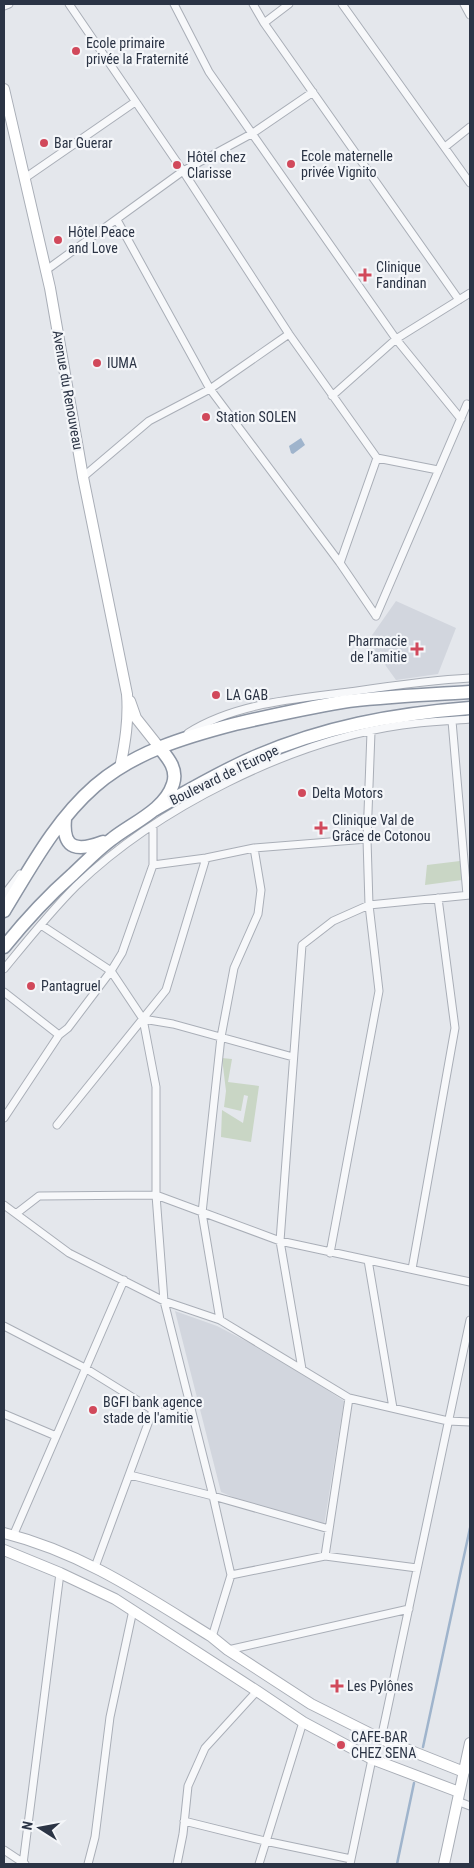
<svg xmlns="http://www.w3.org/2000/svg" width="474" height="1868" font-family="'Roboto Condensed',sans-serif">
  <rect width="100%" height="100%" fill="#e4e7ec"/>
  <!-- built -->
  <path fill="#d2d6de" d="M396 601 456 628 438 674 396 680 368 641Z
    M175 1311 217 1326 275 1356 344 1401 324 1526 259 1508 221 1492Z"/>
  <!-- green -->
  <path fill="#c9d6c5" d="M460 861 462 880 425 885 427 865Z
    M222 1058 232 1059 228 1082 259 1086 251 1142 221 1137 222 1110 243 1123 248 1096 244 1095 241 1111 224 1107 226 1091Z"/>
  <!-- water -->
  <path fill="#9fb4cc" d="M301 438 305 445 293 454 291 453 289 446Z"/>
  <g fill="none" stroke-linecap="round" stroke-linejoin="round">
    <!-- stream -->
    <path stroke="#9fb4cc" stroke-width="2.5" d="M423 1747 470 1528
      M397 1864 414 1783"/>
    <defs>
      <path id="street" d="M69 4 183 171 289 334 377 458 438 470
        M174 4 209 72 396 339 461 419
        M253 4 264 23 459 300
        M342 4 470 183
        M464 4 470 15
        M4 6 9 4
        M264 23 289 4
        M445 147 470 127
        M25 178 135 102
        M117 220 210 389 340 563 376 616
        M45 271 183 171 253 133 313 92
        M332 396 396 339 470 293
        M83 477 149 421 210 389 289 334
        M340 563 377 458
        M376 616 467 404
        M452 721 467 895
        M188 733C235 703 296 699 349 692 390 686 430 680 470 678
        M153 865 206 858 254 848 367 839
        M4 895 20 874
        M41 925 111 971 143 1019 156 1087V1195L164 1301 213 1496 231 1575 212 1637
        M4 969C27 941 50 912 76 886 157 808 291 741 402 725 425 722 448 721 470 719
        M4 992 59 1035
        M143 1019 173 1024 293 1057
        M4 1118 59 1035 68 1028 111 971 122 953 153 865V826
        M57 1125 166 990 206 858
        M4 1205 69 1253 164 1301 220 1320 349 1398 448 1421 470 1422
        M17 1213 39 1196 156 1195 280 1241 470 1282
        M330 1253 379 991 369 905 367 839 371 732
        M368 1260 393 1408
        M412 1269 455 1028 438 898
        M220 1320 202 1213 221 1037 234 968 258 914 261 890 254 848
        M4 1326 85 1368 153 1410 193 1419
        M302 1369 280 1241 302 945 333 921 369 905 470 895
        M4 1414 56 1436
        M130 1475 213 1496 329 1529
        M13 1536 124 1280
        M325 1556 349 1398
        M95 1567 153 1410
        M231 1575 325 1556 417 1568
        M228 1650 409 1609
        M381 1739 470 1320
        M457 1801 470 1806
        M184 1821 265 1841 351 1859
        M4 1850 25 1864
        M23 1864 60 1573
        M88 1864 95 1837 110 1717 133 1610
        M177 1864 183 1834 188 1786 205 1748 257 1691
        M259 1864 303 1722
        M350 1864 372 1759"/>
      <path id="secondary" d="M4 89 50 288 83 477 127 694C129 719 125 743 120 768
        M130 701 136 718 159 747
        M4 1533C83 1553 144 1595 212 1637L228 1650 311 1704 381 1739 464 1772
        M4 1550 60 1573 115 1599 257 1691 303 1722 372 1759 459 1792
        M444 1864 470 1743"/>
      <path id="highway" d="M154 810C186 792 218 773 252 758 323 727 393 714 470 708
        M65 819C62 851 79 851 103 842
        M4 911C31 867 55 821 95 786 134 752 185 737 235 724 270 716 306 708 342 702 384 696 428 695 470 692
        M4 947C25 921 47 897 72 875 85 863 97 850 112 839 132 823 165 810 173 784 178 769 168 758 159 747"/>
    </defs>
    <!-- street casing -->
    <use href="#street" stroke="#a9aeb7" stroke-width="9"/>
    <!-- secondary casing -->
    <use href="#secondary" stroke="#a9aeb7" stroke-width="12"/>
    <!-- highway casing -->
    <use href="#highway" stroke="#8b94a3" stroke-width="15"/>
    <!-- street -->
    <use href="#street" stroke="#f7f8fa" stroke-width="7"/>
    <!-- secondary -->
    <use href="#secondary" stroke="#fff" stroke-width="10"/>
    <!-- highway -->
    <use href="#highway" stroke="#fff" stroke-width="12"/>
  </g>
  <!-- markers -->
  <g fill="#d1495b" stroke="#f4f6f9" stroke-width="2">
    <circle cx="76" cy="51" r="5"/>
    <circle cx="44" cy="143" r="5"/>
    <circle cx="291" cy="164" r="5"/>
    <circle cx="177" cy="165" r="5"/>
    <circle cx="58" cy="240" r="5"/>
    <path d="M362.5 267.5h5v5h5v5h-5v5h-5v-5h-5v-5h5z"/>
    <circle cx="97" cy="363" r="5"/>
    <circle cx="206" cy="417" r="5"/>
    <path d="M414.5 641.5h5v5h5v5h-5v5h-5v-5h-5v-5h5z"/>
    <circle cx="216" cy="695" r="5"/>
    <circle cx="302" cy="793" r="5"/>
    <path d="M318.5 820.5h5v5h5v5h-5v5h-5v-5h-5v-5h5z"/>
    <circle cx="31" cy="986" r="5"/>
    <circle cx="93" cy="1410" r="5"/>
    <path d="M334.5 1678.5h5v5h5v5h-5v5h-5v-5h-5v-5h5z"/>
    <circle cx="341" cy="1745" r="5"/>
  </g>
  <g text-anchor="middle" stroke-width="4.5" stroke-linejoin="round" paint-order="stroke">
    <!-- poi labels -->
    <g font-size="14" fill="#2b3445" stroke="#f4f6f9" text-anchor="start">
      <text x="86" y="48">Ecole primaire<tspan x="86" dy="16">privée la Fraternité</tspan></text>
      <text x="54" y="148">Bar Guerar</text>
      <text x="301" y="161">Ecole maternelle<tspan x="301" dy="16">privée Vignito</tspan></text>
      <text x="187" y="162">Hôtel chez<tspan x="187" dy="16">Clarisse</tspan></text>
      <text x="68" y="237">Hôtel Peace<tspan x="68" dy="16">and Love</tspan></text>
      <text x="376" y="272">Clinique<tspan x="376" dy="16">Fandinan</tspan></text>
      <text x="107" y="368">IUMA</text>
      <text x="216" y="422">Station SOLEN</text>
      <text x="407" y="646" text-anchor="end">Pharmacie<tspan x="407" dy="16">de l’amitie</tspan></text>
      <text x="226" y="700">LA GAB</text>
      <text x="312" y="798">Delta Motors</text>
      <text x="332" y="825">Clinique Val de<tspan x="332" dy="16">Grâce de Cotonou</tspan></text>
      <text x="41" y="991">Pantagruel</text>
      <text x="103" y="1407">BGFI bank agence<tspan x="103" dy="16">stade de l'amitie</tspan></text>
      <text x="347" y="1691">Les Pylônes</text>
      <text x="351" y="1742">CAFE-BAR<tspan x="351" dy="16">CHEZ SENA</tspan></text>
    </g>
    <!-- street labels -->
    <g font-size="14" fill="#2b3445" stroke="#f4f6f9">
      <text transform="translate(68 390) rotate(80)" y="5">Avenue du Renouveau</text>
      <text transform="translate(224 775) rotate(-26)" y="5">Boulevard de l’Europe</text>
    </g>
  </g>
  <!-- border -->
  <rect width="474" height="1868" fill="none" stroke="#2b3445" stroke-width="10"/>
  <!-- north arrow -->
  <g transform="translate(40 1828) rotate(281)" stroke="#f4f6f9" stroke-width="4" paint-order="stroke">
  <path d="M0-4L9 19L0 12L-9 19Z" fill="#2b3445"/>
  <text y="-8" font-size="14" font-weight="bold" text-anchor="middle" fill="#2b3445">N</text>
  </g>
</svg>
